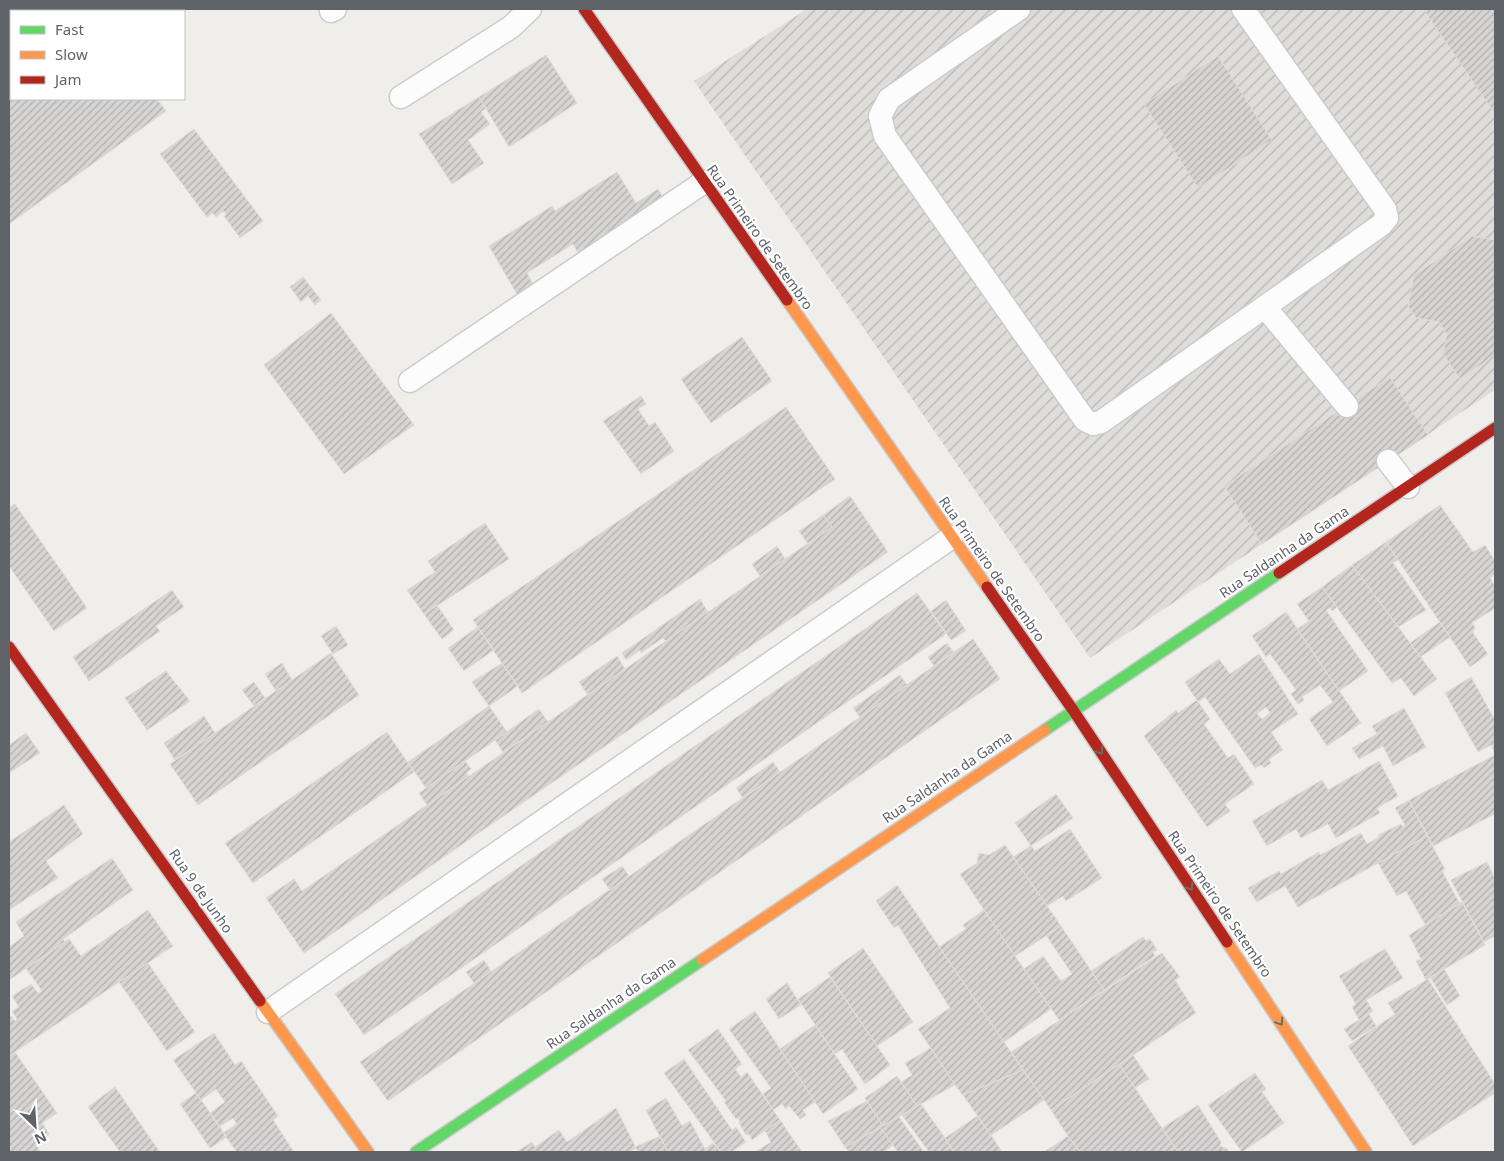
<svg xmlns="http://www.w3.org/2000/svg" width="1504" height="1161" font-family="'Noto Sans',sans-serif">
  <defs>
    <pattern id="industrial-furrows" width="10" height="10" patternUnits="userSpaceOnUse" patternTransform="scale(1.25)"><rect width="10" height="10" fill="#dfddda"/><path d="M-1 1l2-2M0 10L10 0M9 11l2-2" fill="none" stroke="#b8b7b5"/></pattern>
    <pattern id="building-hatch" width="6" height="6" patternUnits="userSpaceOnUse" patternTransform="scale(1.25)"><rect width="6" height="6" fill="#d6d5d3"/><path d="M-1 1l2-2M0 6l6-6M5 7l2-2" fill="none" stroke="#b1b0af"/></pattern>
  </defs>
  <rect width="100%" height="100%" fill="#efeeea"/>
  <!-- industrial -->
  <path fill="url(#industrial-furrows)" d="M807 9H1495V390L1090 658 694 81Z"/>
  <!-- building -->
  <path fill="url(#building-hatch)" stroke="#deddd9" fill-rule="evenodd" d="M9 9H95L97 11H11V99H157L166 111 9 224Z
    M1423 9H1495V114Z
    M546 55 577 103 509 147 479 97Z
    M1218 56 1272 140 1198 188 1144 104Z
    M479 97 486 108 481 112 490 124 468 140 484 163 452 184 419 134Z
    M194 129 263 221 240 238 224 216 226 215 224 211 216 217 213 213 207 217 160 154Z
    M617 172 636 203 658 189 666 203 580 257 573 244 527 273 534 286 518 296 489 246 552 206 555 211Z
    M1472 236 1495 240V355L1460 379 1443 354 1447 334 1439 322 1416 318 1408 306 1414 275Z
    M303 277 321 300 315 305 308 296 301 302 290 287Z
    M331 313 414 425 344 474 264 365Z
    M742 337 772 381 711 423 681 379Z
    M1390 377 1428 435 1262 544 1224 486Z
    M641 396 646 404 638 409 649 426 655 422 674 451 641 474 603 421Z
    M786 407 835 479 522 693 473 620Z
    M850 496 888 552 304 953 266 898 294 879 302 891 785 559 832 527 823 515Z
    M15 504 87 608 54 631 9 566V508Z
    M1440 505 1473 552 1485 545 1495 561V574L1490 578 1495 586V608L1472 623 1475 627 1473 633 1488 654 1470 667 1386 542Z
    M823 515 832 527 808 544 799 531Z
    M485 523 509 559 424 614 407 590 435 572 428 561Z
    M1386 542 1398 560 1393 563 1426 610 1398 627 1352 565Z
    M777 546 785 559 760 576 752 564Z
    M1352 565 1437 679 1414 696 1401 678 1392 683 1322 587Z
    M1322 587 1337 607 1332 611 1330 608 1326 610 1368 671 1339 691 1297 629 1309 621 1297 604Z
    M172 590 184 607 156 626 160 631 89 681 73 657Z
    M917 593 946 634 364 1035 335 994Z
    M700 599 708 612 666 641 663 638 641 653 640 650 626 660 622 653Z
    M946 600 966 631 951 640 931 611Z
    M437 605 454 630 442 639 424 614Z
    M1286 612 1361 723 1327 746 1309 719 1333 702 1320 685 1302 697 1304 700 1298 704 1291 694 1296 690 1270 654 1266 657 1252 636Z
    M1440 622 1450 637 1420 657 1410 643Z
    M336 626 348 645 333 654 321 636Z
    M478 627 494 650 464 671 448 648Z
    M973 639 1000 679 388 1101 360 1062Z
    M947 643 954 653 934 666 928 657Z
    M331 653 359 695 198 805 170 764Z
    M1259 654 1298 714 1271 732 1283 750 1269 759 1271 763 1264 768 1261 765 1255 768 1205 697 1198 702 1185 682 1219 659 1230 674ZM1266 707 1270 713 1262 719 1257 714Z
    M617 656 625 669 588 695 579 682Z
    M282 663 292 680 276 691 265 674Z
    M502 663 518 686 489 706 472 682Z
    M166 671 190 701 147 730 125 698Z
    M900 675 907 685 860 717 853 708Z
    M1471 677 1495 720V753L1491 745 1478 752 1445 693Z
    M254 682 265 698 254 706 242 690Z
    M1197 700 1210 719 1204 724 1228 758 1234 754 1254 784 1225 804 1230 811 1207 827 1144 736 1176 710 1178 713Z
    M489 706 507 732 426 788 408 762Z
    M1404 708 1426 747 1393 766 1383 746 1359 759 1352 748 1377 734 1372 726Z
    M539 709 548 722 503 752 495 740Z
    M204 716 215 733 175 760 164 743Z
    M387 732 414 772 253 883 225 843Z
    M26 733 40 753 9 773V745Z
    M1495 755V814L1433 846 1409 800Z
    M465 761 471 769 466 773 469 776 427 805 419 793Z
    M1379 761 1398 796 1377 808 1380 813 1336 838 1328 824 1301 838 1296 829 1267 846 1252 821 1322 780 1328 790Z
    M773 762 780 772 743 798 736 788Z
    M1056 794 1073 818 1031 846 1015 823Z
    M1409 800 1427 836 1298 907 1285 886 1257 902 1248 888 1279 871 1281 874 1319 852 1320 855 1361 833 1367 844 1379 837 1378 835 1401 824 1403 827 1405 825 1395 808Z
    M64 805 83 834 46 861 58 878 9 910V842Z
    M1070 829 1102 878 1066 901 1063 896 1047 906 1013 857 1031 846 1035 851Z
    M1427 836 1445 869 1442 871 1460 904 1425 924 1406 891 1397 896 1378 863Z
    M1005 845 1061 926 1015 956 960 874 977 863 979 853 989 855Z
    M112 858 133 890 63 939 65 942 9 980V947L24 936 16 922Z
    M1487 862 1495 879V936L1484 942 1451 880Z
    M622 866 629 876 610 890 602 879Z
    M897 885 1004 1042 1023 1070 963 1095 955 1085 918 1029 950 1008 898 925 894 928 876 901Z
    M1462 902 1485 945 1426 980 1416 961 1421 959 1409 935Z
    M148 910 173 946 9 1056V1017L11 1016 15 1021 17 1019 12 1011 19 1007 12 996 31 984 38 993 42 991 26 968 69 939 81 956Z
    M984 910 1051 1009 1004 1042 939 947 966 929 963 925Z
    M1061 926 1104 990 1059 1020 1024 969 1043 956 1061 981 1072 974 1046 935Z
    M1143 937 1146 941 1150 939 1157 950 1153 952 1155 956 1104 990 1091 971Z
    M863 948 913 1022 877 1046 828 973Z
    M1385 949 1403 978 1366 1000 1373 1011 1359 1020 1352 1007 1356 1004 1339 976Z
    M1162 953 1180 977 1175 980 1196 1013 1051 1110 1011 1052Z
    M484 960 491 971 474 983 466 972Z
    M148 963 195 1032 167 1051 119 982Z
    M1444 969 1460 996 1447 1005 1430 977Z
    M830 977 890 1065 865 1084 842 1049 835 1054 798 999Z
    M1428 979 1495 1084V1093L1413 1146 1348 1046 1395 1014 1388 1003Z
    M787 983 801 1005 779 1019 766 999Z
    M755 1011 815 1102 803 1110 806 1115 800 1119 789 1106 786 1109 782 1104 773 1110 763 1094 771 1088 729 1029Z
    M1369 1014 1376 1026 1352 1041 1344 1029Z
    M815 1025 858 1089 823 1114 780 1049Z
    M718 1029 742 1064 735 1069 741 1077 747 1072 780 1120 752 1140 749 1134 746 1135 739 1123 740 1121 738 1118 736 1119 724 1102 726 1101 688 1050Z
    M214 1033 235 1065 241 1061 278 1116 273 1120 294 1152H237L223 1133 237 1124 233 1118 219 1127 210 1113 225 1102 216 1089 201 1100 173 1060Z
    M931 1048 955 1085 917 1106 901 1082 912 1075 905 1063Z
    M15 1052 57 1113 42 1123 49 1134 35 1144 41 1152H10L9 1150V1056Z
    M1133 1055 1149 1079 1135 1088 1119 1064Z
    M684 1059 732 1130 736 1127 746 1142 731 1152H721L664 1073Z
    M1119 1064 1135 1088 1178 1152H1080L1068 1136 1051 1110Z
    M1023 1070 1044 1100 991 1135 963 1095Z
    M1255 1073 1266 1089 1262 1092 1284 1123 1242 1152 1208 1105Z
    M897 1076 917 1106 883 1126 865 1098Z
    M115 1087 159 1151 157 1152H120L88 1107Z
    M196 1093 227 1137 210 1148 180 1104Z
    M666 1098 682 1126 690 1121 705 1149 713 1143 721 1152H668L646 1110Z
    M867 1101 883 1126 845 1147 828 1121Z
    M921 1104 945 1138 954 1152H929L902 1115Z
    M1198 1105 1221 1142 1220 1146 1228 1149 1227 1152H1178L1162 1128Z
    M616 1108 636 1148 630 1152H516L532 1142 535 1147 559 1130 567 1142Z
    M977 1116 991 1135 1002 1152H954L945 1138Z
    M899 1117 924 1152H898L880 1127Z
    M780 1120 802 1152H755L771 1142 765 1131Z
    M880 1127 893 1145 884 1152H849L845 1147Z
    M660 1136 668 1152H638L635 1147Z
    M1068 1136 1080 1152H1044Z"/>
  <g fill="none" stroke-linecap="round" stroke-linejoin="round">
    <defs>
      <path id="lane" d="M1019 9 889 99 880 116 885 136 1085 420 1093 424 1101 422 1381 225 1387 218 1385 209 1243 9
        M331 11 335 9
        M401 97 511 27 530 9
        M1265 307 1347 406
        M410 381 704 182
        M1388 461 1408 487
        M268 1012 952 537"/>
      <path id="fast" d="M1045 730 1279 573
        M416 1152 702 960"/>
      <path id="slow" d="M787 300 987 587
        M1227 942 1366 1152
        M702 960 1045 730
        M260 1001 368 1152"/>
      <path id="jam" d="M584 9 787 300
        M1279 573 1495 428
        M987 587 1073 710 1227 942
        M9 647 260 1001"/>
    </defs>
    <!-- lane casing -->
    <use href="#lane" stroke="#cbcccc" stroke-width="25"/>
    <!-- fast casing -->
    <use href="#fast" stroke="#cacacb" stroke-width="14"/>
    <!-- slow casing -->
    <use href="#slow" stroke="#cacacb" stroke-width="14"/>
    <!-- jam casing -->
    <use href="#jam" stroke="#cacacb" stroke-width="14"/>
    <!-- lane -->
    <use href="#lane" stroke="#fdfcfc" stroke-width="22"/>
    <!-- fast -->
    <use href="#fast" stroke="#63d668" stroke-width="11"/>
    <!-- slow -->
    <use href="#slow" stroke="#ff974d" stroke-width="11"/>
    <!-- jam -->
    <use href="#jam" stroke="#b3261e" stroke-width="11"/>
  </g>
  <!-- one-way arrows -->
  <defs><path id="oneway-chevron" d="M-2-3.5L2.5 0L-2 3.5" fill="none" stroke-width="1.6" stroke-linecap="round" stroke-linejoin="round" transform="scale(1.25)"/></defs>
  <g stroke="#607468">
    <use href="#oneway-chevron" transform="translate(1100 751) rotate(56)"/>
    <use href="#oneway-chevron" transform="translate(1190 887) rotate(56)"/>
    <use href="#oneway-chevron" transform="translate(1280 1022) rotate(56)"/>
  </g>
  <g text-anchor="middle" stroke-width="4.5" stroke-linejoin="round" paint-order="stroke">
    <!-- street labels -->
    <g font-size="14" fill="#5f6368" stroke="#fff">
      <text transform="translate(760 237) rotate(55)" y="5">Rua Primeiro de Setembro</text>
      <text transform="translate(1284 552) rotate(-34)" y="5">Rua Saldanha da Gama</text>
      <text transform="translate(992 569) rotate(55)" y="5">Rua Primeiro de Setembro</text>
      <text transform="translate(947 777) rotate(-34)" y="5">Rua Saldanha da Gama</text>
      <text transform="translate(201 891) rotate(55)" y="5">Rua 9 de Junho</text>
      <text transform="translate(1220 904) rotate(56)" y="5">Rua Primeiro de Setembro</text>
      <text transform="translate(611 1003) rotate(-34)" y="5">Rua Saldanha da Gama</text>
    </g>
  </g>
  <!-- border -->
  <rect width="1504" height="1161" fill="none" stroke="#5f6368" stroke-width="20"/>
  <!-- legend -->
  <rect x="10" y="10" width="175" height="90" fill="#ffffff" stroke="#bfc1c3"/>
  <rect x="20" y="26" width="25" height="8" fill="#63d668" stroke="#bfc1c3"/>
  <text x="55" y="35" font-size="15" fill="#5f6368">Fast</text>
  <rect x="20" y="51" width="25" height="8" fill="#ff974d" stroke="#bfc1c3"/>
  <text x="55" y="60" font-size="15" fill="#5f6368">Slow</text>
  <rect x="20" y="76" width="25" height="8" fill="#b3261e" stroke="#bfc1c3"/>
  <text x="55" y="85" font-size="15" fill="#5f6368">Jam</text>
  <!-- north arrow -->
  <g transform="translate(35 1126) rotate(155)" stroke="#ffffff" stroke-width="4" paint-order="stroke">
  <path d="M0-4L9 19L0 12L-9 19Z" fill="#5f6368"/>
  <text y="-8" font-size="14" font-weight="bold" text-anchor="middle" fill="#5f6368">N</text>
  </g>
</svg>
